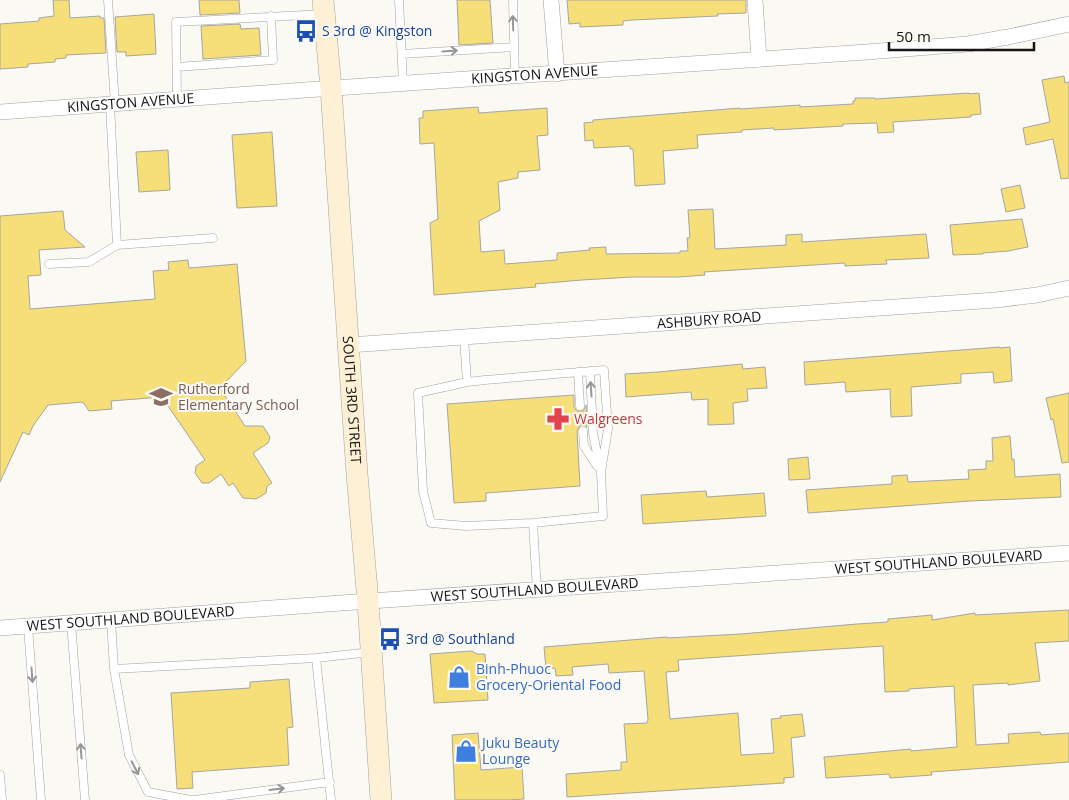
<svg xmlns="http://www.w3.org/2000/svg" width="1069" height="800" font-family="'Open Sans',sans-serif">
  <rect width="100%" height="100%" fill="#faf9f4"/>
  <!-- building -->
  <path fill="#f6de78" stroke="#a7a6a1" d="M53 0H69L70 18 100 16V18H104L106 53 66 55V58L55 59V62L28 64V67L0 69V24L39 21V18L54 16Z
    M199 0H239L240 13 200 15Z
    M457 0H490L493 43 459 45Z
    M567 0H746V13L717 14 718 16 633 20 623 21V25L580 27V23L569 24Z
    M154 14 156 54 126 56V52H117L115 17Z
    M240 24 241 29 259 28 261 55 203 59 201 26Z
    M1064 76 1065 83 1069 82V178L1061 179 1053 139 1026 145 1023 128 1050 122 1042 80Z
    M969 93V94L979 93 981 114 971 115V117L893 122 894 132 878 133 877 123 843 124V126L774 130V128L742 130V132L697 135 698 148 663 151 665 184 635 186 633 149H630V146L594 148 593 140 585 141 584 123 593 122V120L740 108V109L800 105V107L853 104V101H855V98H875V99Z
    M478 107 479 113 547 108 548 135 537 136 540 170 518 172V178L498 182 500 210 479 221 481 252 504 250 505 264 557 260V253L590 250 589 248 606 247V254L680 253V251H688L687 238H690L688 210 713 209 715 249 786 245V235L802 234V242L926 234 929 258 886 260 887 264 845 266V263L704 272 705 275 679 277H632L582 280 535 284 536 287 434 295 430 223 438 219 434 143 420 144 419 118H423V111Z
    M272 132 277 206 237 208 232 135Z
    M168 150 170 190 139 192 136 152Z
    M1020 185 1025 208 1006 212 1001 189Z
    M63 211 65 230 85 247 39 250 41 275 28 276 30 309 155 299 153 271 169 270 168 262 188 260 189 268 237 264 246 361 220 388 245 426H263L270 437 268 443 253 453 272 483 267 486 266 493 256 499 243 498 233 483 229 486 221 474 209 483H202L195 473 196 466 205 460 162 397 111 401 112 409 89 411 83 402 48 405 33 426 29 435 23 432 0 482V216Z
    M1022 219 1028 247 1008 251 983 253V254L953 255 950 225Z
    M1000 347V348L1010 347 1012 381 994 383 993 372 961 374V383L911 387 912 416 891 417 890 389 846 392 845 382 805 385 804 362Z
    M742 364 743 369 765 367 767 388 747 389 748 401 733 403 734 424 708 425V399L692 400 691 392 626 397 625 374 658 372Z
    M1069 393V462L1062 463 1053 419 1051 420 1046 398Z
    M574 395V407L577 411H583L586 405 587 427 583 425 580 426 577 431 580 486 486 493V501L454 503 447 404Z
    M1008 436H1010L1012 460 1014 459 1015 477 1060 474 1061 497 970 501 808 513 806 490 892 484V476L907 475 908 482 969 479 968 470 986 469V461H993L992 438Z
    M808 457 810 479 789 480 788 459Z
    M706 491 707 497 764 493 766 516 643 524 641 495Z
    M1069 610V641L1035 643 1040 681 1008 685V683L973 685 976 745 1009 743 1008 734 1040 732 1041 735 1069 733V762L931 772 932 775 890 778 889 774 826 778 824 757 911 749V751L957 747 954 686 909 689V691L885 692 883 646 806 651 678 660 679 671 666 672 670 719 738 713 741 755 774 753 771 719 781 718 780 716 802 714 805 736 791 738 794 777 784 778V783L567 797 566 774 621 770V762H627L624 724 647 723 648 720 644 671 609 673 608 664 572 667 573 675 556 676 555 668 546 669 544 647 667 637V638L741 634 857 624 888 622V619L932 615V620L975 613V615Z
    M472 651 477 654H485L488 700 434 703 430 654Z
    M289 679 293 727 287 728 289 765 192 772 193 788 177 789 171 693 250 688V682Z
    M478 733 481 770 522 767 524 799 508 800H455L452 735Z"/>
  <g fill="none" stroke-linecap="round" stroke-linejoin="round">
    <defs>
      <path id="lane" d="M108 0 115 104
        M399 0 403 84
        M513 0 515 76
        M402 54 514 47
        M177 67 273 60 271 16
        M177 100 176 22 324 14
        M110 104 117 245 213 238
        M49 264 89 262 117 245
        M464 338 467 382
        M604 370 608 429 601 472 603 516 533 523 466 526 431 523 423 491 418 393 467 382 485 380Z
        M590 371 593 433 600 468
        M578 372 580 406
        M583 431 584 446 597 466
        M533 523 537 590
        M111 620 114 669 316 658
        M71 623 85 800
        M28 626 41 800
        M114 669 129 755 148 792 191 800
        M0 775 2 800
        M194 800 330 782
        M331 800 316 658 371 652"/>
      <g id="street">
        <path d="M551 0 557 74"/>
        <path d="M755 0 759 59"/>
        <path id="s1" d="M0 112 305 90 867 52 968 44 1008 37 1069 24"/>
        <path id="s2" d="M349 345 996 300 1037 295 1069 288"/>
        <path id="s3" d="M0 628 341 603 1069 553"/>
      </g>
      <g id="secondary">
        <path id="s4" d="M323 0 331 88 357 474 368 602 381 800"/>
      </g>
    </defs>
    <!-- lane casing -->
    <use href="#lane" stroke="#a3a29d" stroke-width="9"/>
    <!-- street casing -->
    <use href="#street" stroke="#a3a29d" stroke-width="16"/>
    <!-- secondary casing -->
    <use href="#secondary" stroke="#a3a29d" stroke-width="22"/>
    <!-- lane -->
    <use href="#lane" stroke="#fff" stroke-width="8"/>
    <!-- street -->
    <use href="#street" stroke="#fff" stroke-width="15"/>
    <!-- secondary -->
    <use href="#secondary" stroke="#fef0d5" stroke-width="21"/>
  </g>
  <!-- one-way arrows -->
  <defs><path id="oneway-shaft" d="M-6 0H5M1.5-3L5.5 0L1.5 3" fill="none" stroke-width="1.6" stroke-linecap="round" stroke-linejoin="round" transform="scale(1.25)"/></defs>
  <g stroke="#979696">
    <use href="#oneway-shaft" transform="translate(513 23) rotate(-92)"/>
    <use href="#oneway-shaft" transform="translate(450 51) rotate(-4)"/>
    <use href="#oneway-shaft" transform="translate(591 389) rotate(-94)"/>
    <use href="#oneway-shaft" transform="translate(32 675) rotate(86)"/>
    <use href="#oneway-shaft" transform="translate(81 751) rotate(-94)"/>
    <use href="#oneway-shaft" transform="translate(135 768) rotate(63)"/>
    <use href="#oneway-shaft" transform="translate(277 789) rotate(-7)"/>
  </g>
  <!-- icons -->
  <defs>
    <symbol id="bus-bare" viewBox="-9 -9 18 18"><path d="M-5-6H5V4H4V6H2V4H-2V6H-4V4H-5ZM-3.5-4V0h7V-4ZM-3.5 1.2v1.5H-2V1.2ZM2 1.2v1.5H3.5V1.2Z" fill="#1a4fb4" stroke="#faf9f4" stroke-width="2.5" paint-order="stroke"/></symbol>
    <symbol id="school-bare" viewBox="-9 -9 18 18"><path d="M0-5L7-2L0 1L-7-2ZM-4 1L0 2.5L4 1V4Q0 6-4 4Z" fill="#8d6e63" stroke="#faf9f4" stroke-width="2.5" paint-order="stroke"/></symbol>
    <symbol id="pharmacy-bare" viewBox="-9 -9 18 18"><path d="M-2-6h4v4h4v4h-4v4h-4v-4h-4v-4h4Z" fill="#e0444e" stroke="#faf9f4" stroke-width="2.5" paint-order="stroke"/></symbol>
    <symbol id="shop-bare" viewBox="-9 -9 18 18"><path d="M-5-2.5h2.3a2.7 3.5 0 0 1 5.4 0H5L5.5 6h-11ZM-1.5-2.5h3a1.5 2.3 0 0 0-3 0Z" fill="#3f7fe0" stroke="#faf9f4" stroke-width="2.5" paint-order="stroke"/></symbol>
  </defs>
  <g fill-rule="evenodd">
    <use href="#bus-bare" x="290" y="15" width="32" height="32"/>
    <use href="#school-bare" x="145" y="381" width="32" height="32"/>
    <use href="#pharmacy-bare" x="542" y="403" width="32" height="32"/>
    <use href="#bus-bare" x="374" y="623" width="32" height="32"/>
    <use href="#shop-bare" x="443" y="661" width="32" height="32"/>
    <use href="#shop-bare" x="450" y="735" width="32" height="32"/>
  </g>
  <g text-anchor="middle" stroke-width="4" stroke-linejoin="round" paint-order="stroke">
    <!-- transit labels -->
    <g font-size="14" fill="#164399" stroke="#faf9f4" text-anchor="start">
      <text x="322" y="36">S 3rd @ Kingston</text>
      <text x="406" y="644">3rd @ Southland</text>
    </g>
    <!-- street labels -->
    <g font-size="14" fill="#171615" stroke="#faf9f4">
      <text dy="5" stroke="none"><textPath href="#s1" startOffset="536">KINGSTON AVENUE</textPath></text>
      <text dy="5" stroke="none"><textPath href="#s1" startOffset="131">KINGSTON AVENUE</textPath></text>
      <text dy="5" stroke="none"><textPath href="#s2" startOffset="361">ASHBURY ROAD</textPath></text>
      <text dy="5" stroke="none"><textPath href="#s4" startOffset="401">SOUTH 3RD STREET</textPath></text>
      <text dy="5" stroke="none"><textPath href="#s3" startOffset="941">WEST SOUTHLAND BOULEVARD</textPath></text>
      <text dy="5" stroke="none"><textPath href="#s3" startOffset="536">WEST SOUTHLAND BOULEVARD</textPath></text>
      <text dy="5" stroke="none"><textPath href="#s3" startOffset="131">WEST SOUTHLAND BOULEVARD</textPath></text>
    </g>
    <!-- education labels -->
    <g font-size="14" fill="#785e54" stroke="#faf9f4" text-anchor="start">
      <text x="178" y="394">Rutherford<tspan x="178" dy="16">Elementary School</tspan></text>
    </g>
    <!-- health labels -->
    <g font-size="14" fill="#be3a42" stroke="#faf9f4" text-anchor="start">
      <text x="574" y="424">Walgreens</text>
    </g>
    <!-- shop labels -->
    <g font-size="14" fill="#366cbe" stroke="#faf9f4" text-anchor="start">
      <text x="476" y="674">Binh-Phuoc<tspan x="476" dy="16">Grocery-Oriental Food</tspan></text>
      <text x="482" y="748">Juku Beauty<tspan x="482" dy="16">Lounge</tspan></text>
    </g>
  </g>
  <!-- scale -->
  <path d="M889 42v8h145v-8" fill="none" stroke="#171615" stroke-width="2.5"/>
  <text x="896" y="42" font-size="15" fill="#171615" stroke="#faf9f4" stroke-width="4" paint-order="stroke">50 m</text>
</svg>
